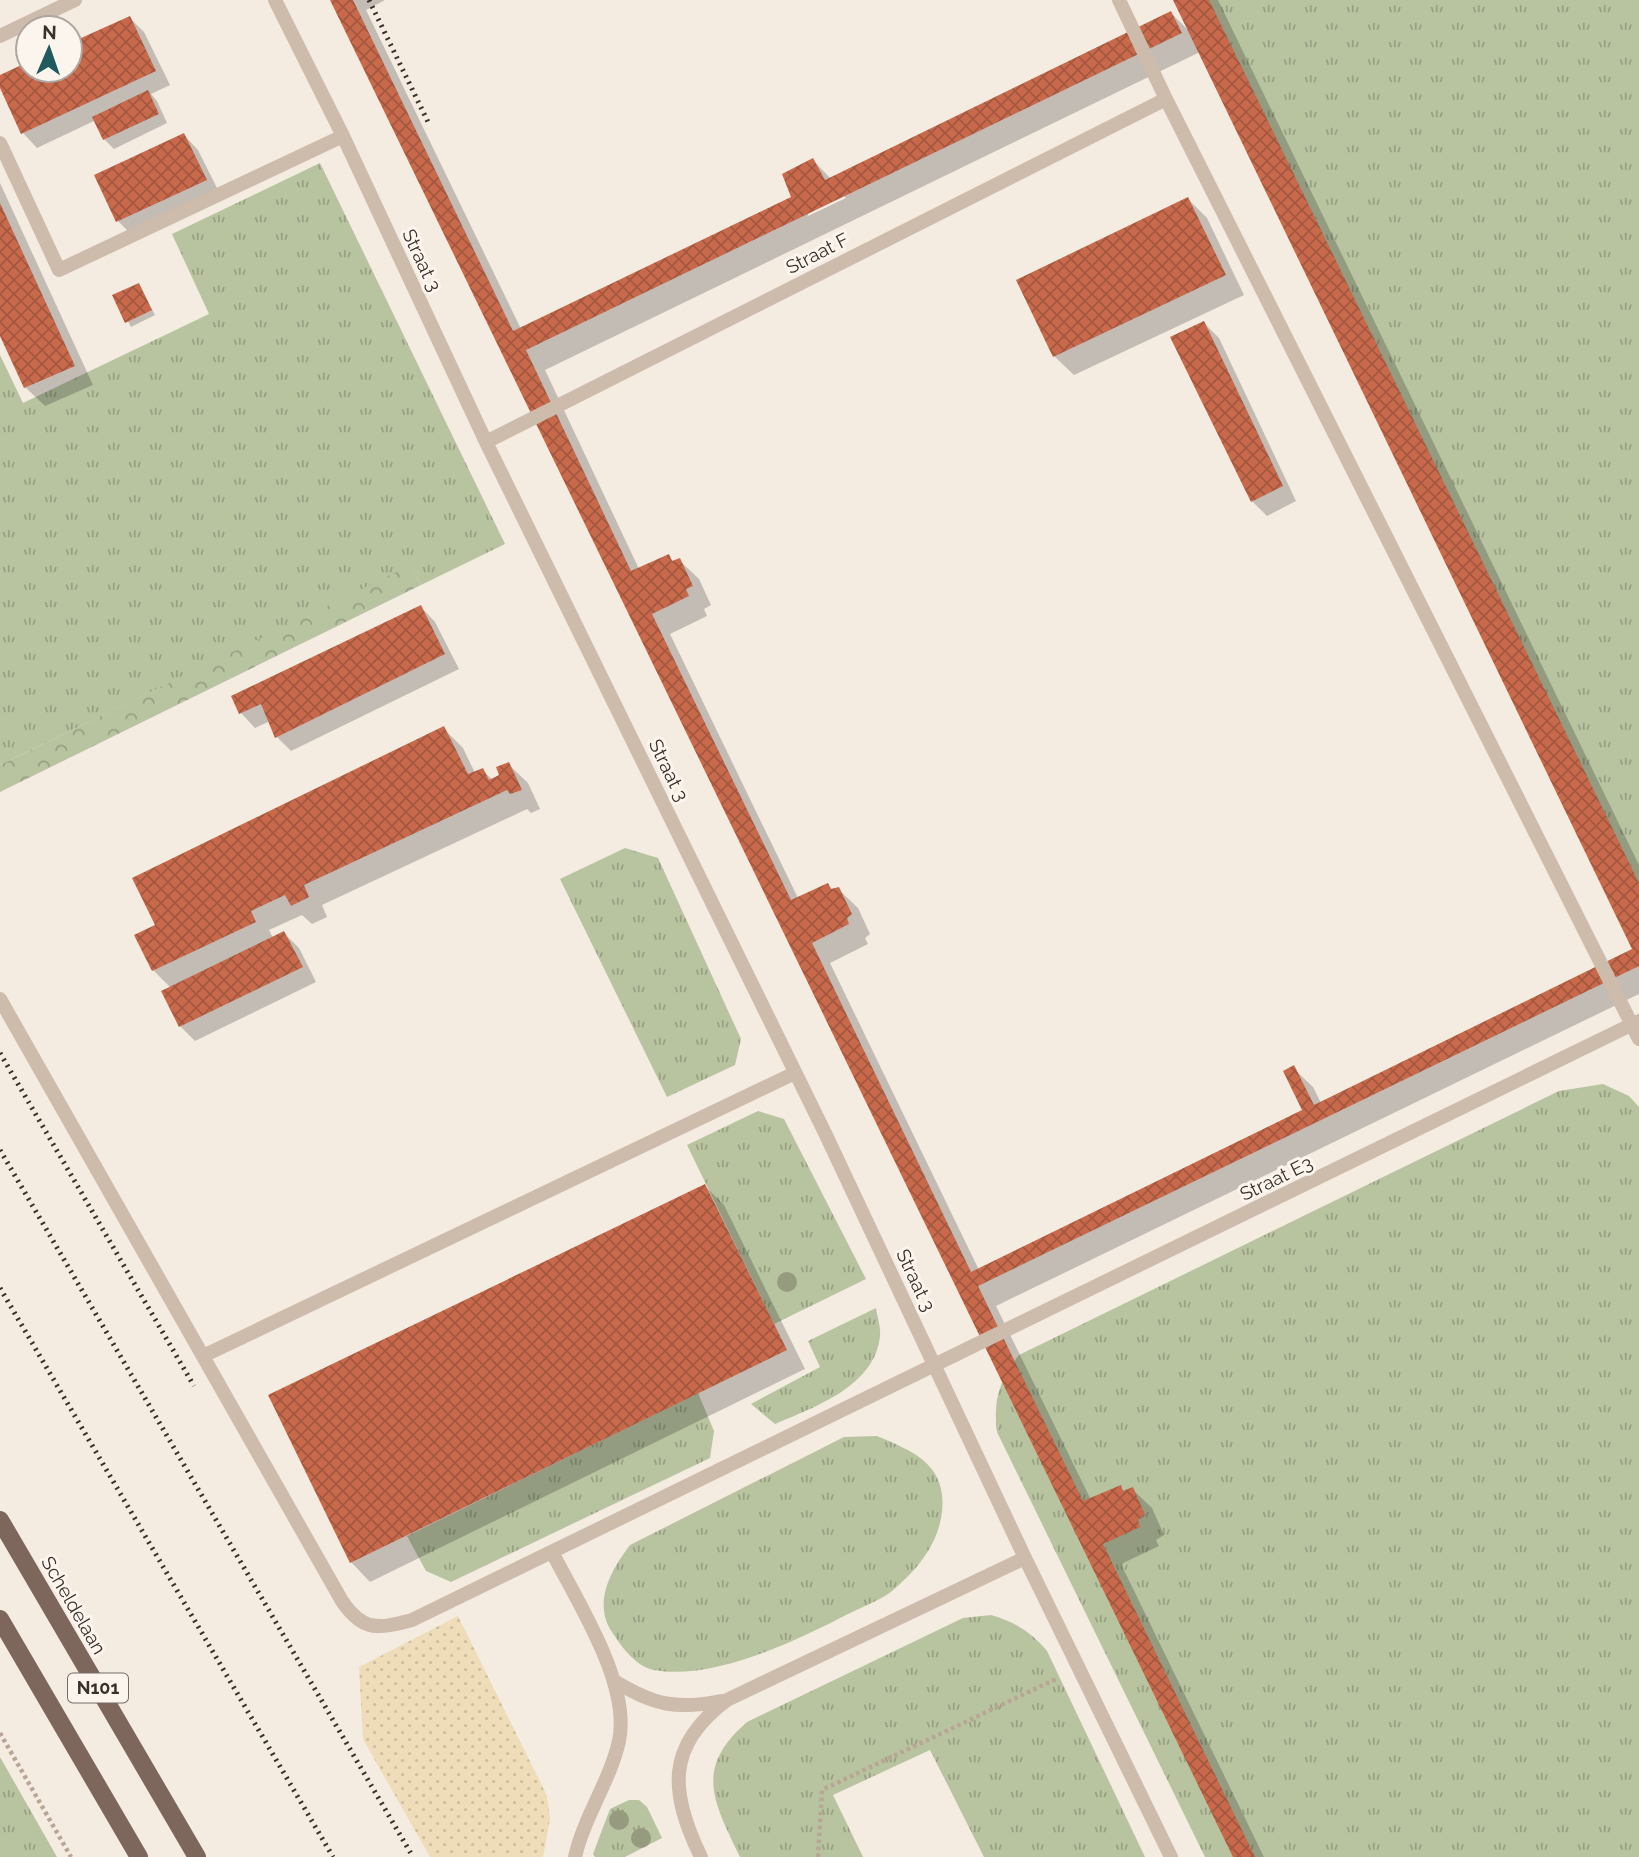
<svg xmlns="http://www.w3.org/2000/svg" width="1639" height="1857" font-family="Raleway,sans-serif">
  <defs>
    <pattern id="grass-tufts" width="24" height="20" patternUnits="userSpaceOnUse" patternTransform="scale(1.75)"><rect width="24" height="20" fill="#b8c4a0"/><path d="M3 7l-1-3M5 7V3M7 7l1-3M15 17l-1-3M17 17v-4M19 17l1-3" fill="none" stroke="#97a083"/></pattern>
    <pattern id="forest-crowns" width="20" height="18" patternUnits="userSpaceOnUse" patternTransform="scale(1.75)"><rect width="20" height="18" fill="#b8c4a0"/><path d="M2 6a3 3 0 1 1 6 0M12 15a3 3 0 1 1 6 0" fill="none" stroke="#97a083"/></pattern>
    <pattern id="sand-dots" width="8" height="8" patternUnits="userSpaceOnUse" patternTransform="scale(1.75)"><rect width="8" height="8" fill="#efdcb8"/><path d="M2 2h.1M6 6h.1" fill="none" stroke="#cebd9e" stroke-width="1.8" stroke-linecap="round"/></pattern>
    <pattern id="building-cross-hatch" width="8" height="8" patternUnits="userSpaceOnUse" patternTransform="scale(1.75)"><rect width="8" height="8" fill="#c8694b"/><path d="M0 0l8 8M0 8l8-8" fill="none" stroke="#a4573f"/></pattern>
  </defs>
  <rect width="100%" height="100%" fill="#f4ebe1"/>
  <!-- grass -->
  <path fill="url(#grass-tufts)" d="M1187 0H1639V931Z
    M320 163 505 544 421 585 411 566 0 765V355L23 403 209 314 172 234Z
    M625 848 658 858 741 1039 735 1065 667 1097 560 879Z
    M1603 1084 1629 1096 1639 1107V1857H1205L997 1432C993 1400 999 1381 1019 1355L1559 1091Z
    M758 1111 784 1119 866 1279 774 1324 687 1145Z
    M876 1308C877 1316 881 1327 880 1336 875 1386 815 1407 775 1424L751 1404 820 1367 808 1341Z
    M698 1393 714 1431 710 1458 451 1582 426 1571 407 1536Z
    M877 1436C915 1452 947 1465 942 1512 938 1545 917 1570 892 1591 881 1600 864 1606 850 1613 798 1640 714 1681 654 1670 636 1667 621 1646 612 1632 592 1602 612 1569 630 1545L844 1437Z
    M991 1615C1015 1622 1031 1632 1047 1651L1145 1857H984L930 1750 833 1795 863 1857H740C714 1802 693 1769 747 1722L963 1618Z
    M0 1757 57 1857H0Z
    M629 1800H639L647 1807 662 1838 625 1857H595L593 1854 610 1809Z"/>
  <!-- forest -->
  <path fill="url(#forest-crowns)" d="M411 565 421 585 0 792V765Z"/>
  <!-- sand -->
  <path fill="url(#sand-dots)" d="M458 1616 547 1796 550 1819 543 1857H430L363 1739 359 1667Z"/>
  <!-- shadow -->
  <path fill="#0003" fill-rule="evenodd" d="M332 0H385L366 10 521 329 793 197 813 160 831 179 1171 13 1189 31 1174 0H1218L1639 865V994L996 1306 1091 1500 1120 1487 1125 1492 1132 1489 1152 1508 1164 1535 1156 1540 1159 1546 1121 1564 1264 1857H1235ZM1200 52 1634 950 1321 1103 1313 1087 1293 1068 1305 1111 979 1270 830 963 868 944 865 938 870 934 858 908 838 889 833 890 828 885 798 898 670 634 707 616 704 609 711 605 699 579 679 560 674 562 668 556 639 569 545 370ZM843 195 846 198 808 216V212Z
    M130 18 144 32 170 85 151 94 157 101 167 123 114 149 104 139 96 120 37 148 23 133 0 83V77L28 64V70H70V45Z
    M184 135 198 150 220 194 132 235 118 221Z
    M0 183 93 385 45 406 25 387 0 332Z
    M1188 199 1207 218 1244 295 1074 375 1054 356Z
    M139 285 155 315 131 327 115 296Z
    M1204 323 1219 338 1296 501 1267 516 1252 501Z
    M421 607 435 622 459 669 291 751 277 737 270 721 255 728 241 713 233 697Z
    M443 728 463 748 475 773 482 770 493 780 501 776 508 764 528 783 540 809 531 813 527 809 322 905 327 917 312 924 302 915 269 930 273 938 284 933 299 948 316 982 195 1041 180 1026 171 988 153 970 157 926Z
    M705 1186 724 1205 805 1369 370 1582 351 1562Z"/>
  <!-- building -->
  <path fill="url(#building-cross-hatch)" d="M330 0H353L513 331 791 197 782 174 813 158 825 180 1171 11 1182 33 526 350 631 571 669 554 672 561 680 558 693 586 686 589 689 596 652 614 791 900 828 883 831 889 839 887 852 914 847 918 849 924 812 943 971 1272 1302 1110 1283 1071 1294 1065 1314 1105 1632 949 1173 0H1209L1639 883V966L978 1286 1083 1501 1121 1485 1123 1491 1133 1487 1145 1515 1138 1520 1140 1527 1103 1544 1255 1857H1233Z
    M130 16 156 71 21 134 0 88V75L28 62V70H70V43Z
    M148 90 159 114 103 140 92 117Z
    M184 133 207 180 116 222 94 175Z
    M1188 197 1226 275 1053 357 1016 280Z
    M0 203 75 366 24 388 0 336Z
    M139 283 152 310 125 323 112 295Z
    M1204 321 1283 486 1251 502 1170 337Z
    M421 605 445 654 275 738 261 704 239 714 231 696Z
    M444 726 468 774 483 768 489 780 499 775 496 767 509 762 522 790 510 794 507 790 304 885 309 897 291 906 285 895 251 911 256 922 152 971 134 935 155 925 132 878Z
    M284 931 303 967 179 1027 161 991Z
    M705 1184 787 1350 350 1563 268 1395Z"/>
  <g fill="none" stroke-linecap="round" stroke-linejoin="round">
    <!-- path -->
    <path stroke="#b9a596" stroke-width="4.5" stroke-dasharray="3.5 3.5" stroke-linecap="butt" d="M0 1733 71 1857
      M818 1857 822 1790 1058 1678"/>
    <!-- service -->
    <path stroke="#cdbbac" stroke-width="14" d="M275 0 343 136 486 442 825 1133 1025 1558 1171 1857
      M1119 0 1166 99 1639 1039
      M0 36 75 0
      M0 143 59 270 343 136
      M486 442 1166 99
      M0 999 342 1601C363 1632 378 1629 412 1620L1639 1021
      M203 1356 795 1073
      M552 1552C578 1603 631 1684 619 1741 610 1781 584 1817 575 1857
      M616 1682C654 1705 677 1710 721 1701
      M701 1857C670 1793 665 1746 727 1700L1025 1558"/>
    <!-- primary -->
    <path stroke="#7d675c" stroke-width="18" d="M0 1520 197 1857
      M0 1619 139 1857"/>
    <!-- rail -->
    <path stroke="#3b302b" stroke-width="5" stroke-dasharray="2 5" stroke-linecap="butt" d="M369 0 428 122
      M0 1053 194 1386
      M0 1150 413 1857
      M0 1288 333 1857"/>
  </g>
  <!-- trees -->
  <g fill="#969b7f">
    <circle cx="787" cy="1282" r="10"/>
    <circle cx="619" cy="1820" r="10"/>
    <circle cx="641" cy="1838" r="10"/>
  </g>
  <g text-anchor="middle" stroke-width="6" stroke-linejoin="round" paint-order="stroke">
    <!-- shield labels -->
    <rect fill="#fbf5ee" stroke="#756b66" stroke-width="2" x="68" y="1673.5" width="60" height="29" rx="5"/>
    <g font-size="18" font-weight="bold" fill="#3b302b">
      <text x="98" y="1694">N101</text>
    </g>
    <!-- street labels -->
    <g font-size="19" fill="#3b302b" stroke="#fbf5ee">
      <text transform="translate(817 253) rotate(-27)" y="7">Straat F</text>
      <text transform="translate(422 260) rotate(65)" y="7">Straat 3</text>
      <text transform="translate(669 770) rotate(64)" y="7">Straat 3</text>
      <text transform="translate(1276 1178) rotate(-26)" y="7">Straat E3</text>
      <text transform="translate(916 1280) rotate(65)" y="7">Straat 3</text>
      <text transform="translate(74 1605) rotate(60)" y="7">Scheldelaan</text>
    </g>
  </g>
  <!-- north arrow -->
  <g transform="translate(49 49) rotate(2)"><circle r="33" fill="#fbf5ee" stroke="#aea6a0" stroke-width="2"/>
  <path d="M0-5L12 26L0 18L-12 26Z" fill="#1f5a5e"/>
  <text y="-10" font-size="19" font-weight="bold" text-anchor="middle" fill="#3b302b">N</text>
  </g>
</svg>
